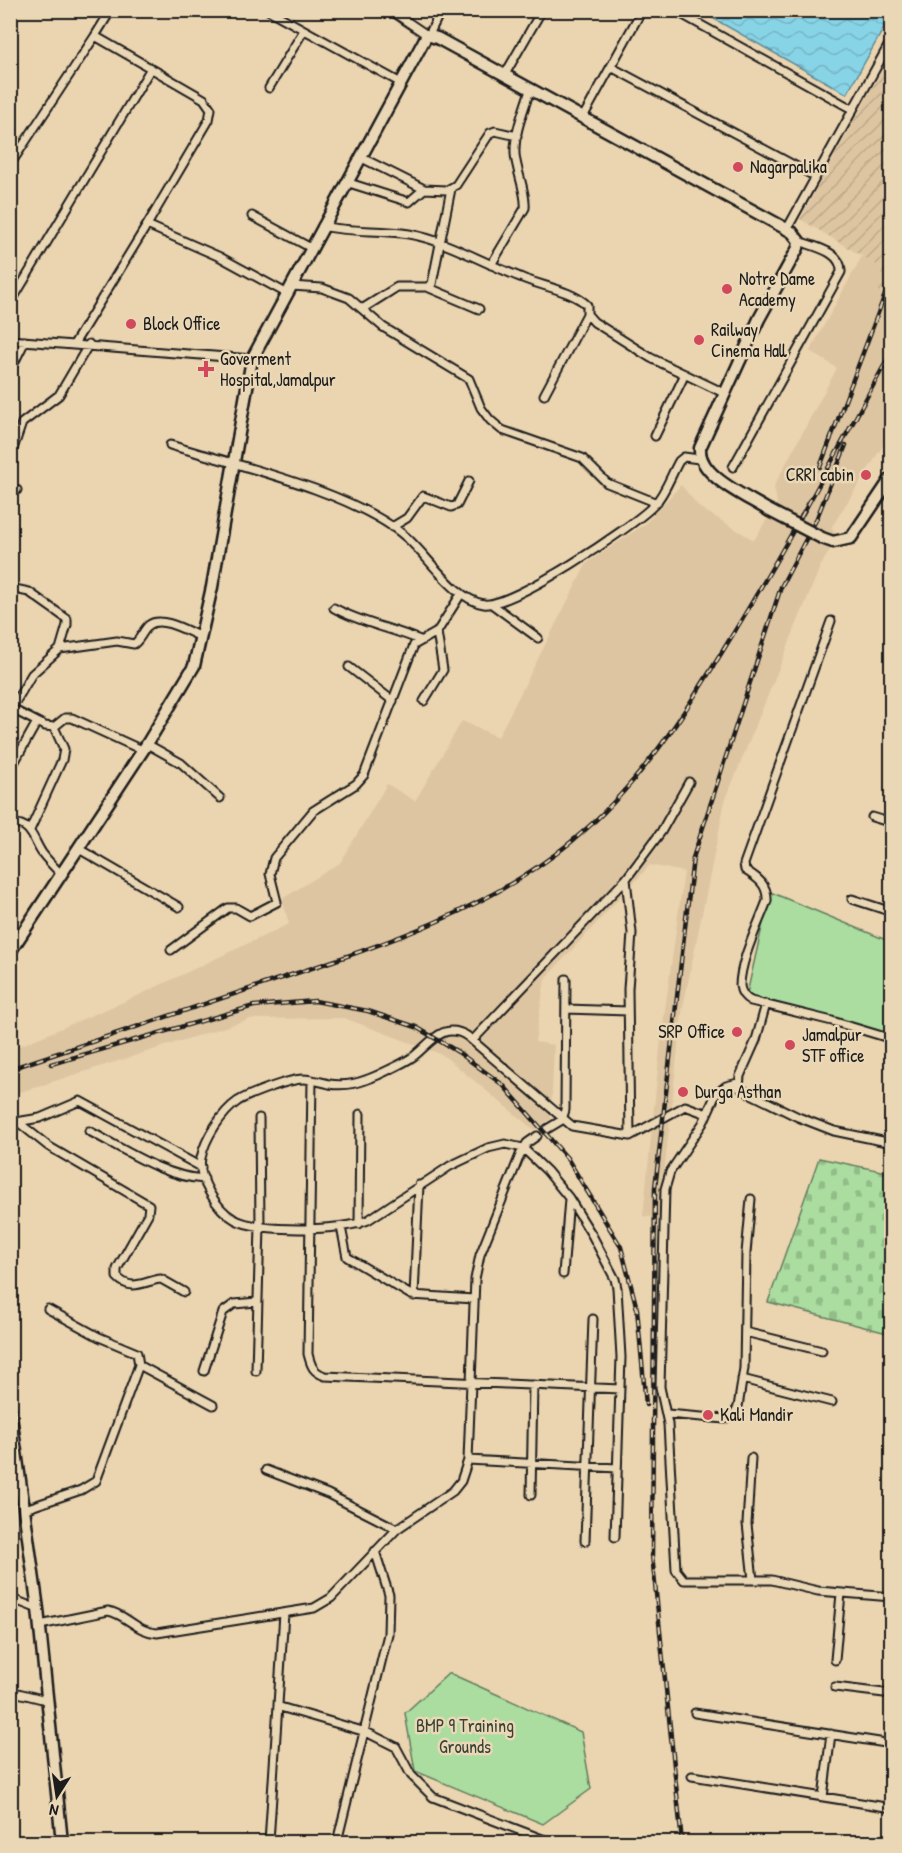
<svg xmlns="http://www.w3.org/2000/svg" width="902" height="1853" font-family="'Patrick Hand',sans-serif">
  <defs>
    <pattern id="industrial-furrows" width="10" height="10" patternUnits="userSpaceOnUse" patternTransform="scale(1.5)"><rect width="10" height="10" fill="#dec5a1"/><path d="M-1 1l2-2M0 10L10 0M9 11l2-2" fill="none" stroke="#bea98a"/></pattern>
    <pattern id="cemetery-stones" width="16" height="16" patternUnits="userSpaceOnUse" patternTransform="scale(1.5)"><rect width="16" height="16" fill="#aadd9f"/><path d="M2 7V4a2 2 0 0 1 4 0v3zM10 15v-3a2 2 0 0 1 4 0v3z" fill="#92bd88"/></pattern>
    <pattern id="water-waves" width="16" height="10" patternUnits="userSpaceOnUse" patternTransform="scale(1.5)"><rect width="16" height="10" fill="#87d4e6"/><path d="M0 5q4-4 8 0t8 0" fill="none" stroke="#74b5c5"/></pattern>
  </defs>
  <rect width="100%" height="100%" fill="#ebd4b0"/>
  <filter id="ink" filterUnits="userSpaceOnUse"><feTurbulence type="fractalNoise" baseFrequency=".0167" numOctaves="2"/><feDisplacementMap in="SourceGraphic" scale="12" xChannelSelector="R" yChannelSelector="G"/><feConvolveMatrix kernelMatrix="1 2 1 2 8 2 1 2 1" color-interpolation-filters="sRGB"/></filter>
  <g filter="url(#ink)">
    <!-- built -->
    <path fill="#dec5a1" d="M862 256 883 268 880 292 891 294V433L831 528 838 536 820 567 725 801 682 1012 659 1218 643 1216 661 1039 684 872 650 865 545 979 535 1042 554 1045 551 1119 534 1130 443 1055 344 1018 250 1019 11 1095 10 1050 135 997 289 924 282 899 340 863 387 784 415 801 462 721 498 737 587 563 645 524 681 485 700 508 754 540 777 503 774 486 837 368 810 351Z"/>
    <!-- industrial -->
    <path fill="url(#industrial-furrows)" d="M891 54 892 294H891L879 292 882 268 800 219Z"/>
    <!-- green -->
    <path fill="#aadd9f" stroke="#637c5e" stroke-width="1.5" d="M770 892 891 942V1040L746 998Z
      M449 1673 581 1732 591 1789 543 1824 415 1771 405 1713Z"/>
    <!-- cemetery -->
    <path fill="url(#cemetery-stones)" stroke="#637c5e" stroke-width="1.5" d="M819 1158 891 1173V1334L768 1302Z"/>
    <!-- water -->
    <path fill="url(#water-waves)" stroke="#5c8a95" stroke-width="1.5" d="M891 10V15L847 94 700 11Z"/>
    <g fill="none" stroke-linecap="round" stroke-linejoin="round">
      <defs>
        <path id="street" d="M111 10 95 36 204 99 211 109 209 120 147 225
          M268 10 401 83
          M390 10 427 35
          M674 10 852 109
          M429 35 441 10
          M611 67 816 177
          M504 76 542 10
          M269 88 304 30
          M582 119 642 10
          M360 157 424 189
          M10 165 95 36
          M346 182 409 202 424 189 447 190 456 185 490 133 495 131 517 136
          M252 216 311 248
          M322 226C353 233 380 229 409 234 448 241 483 263 520 277 540 286 571 290 587 305V314L594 322 651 358 724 393
          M787 229 892 39
          M491 265 525 208C527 194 516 170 515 154 514 133 524 110 530 90
          M291 286 322 288 349 298 383 327 469 379 481 408 490 420 502 430 582 458 607 483 657 503
          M427 287 479 309
          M10 304 151 68
          M362 309 397 287H427L432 284 451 189
          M10 340 252 359
          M74 344 147 225 220 257 286 293
          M10 371 25 341
          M544 395 587 314
          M655 436 685 374
          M170 445C237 465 354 492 406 537 428 556 455 600 484 604 511 608 633 527 654 505 665 494 671 475 679 461L684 457 699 459
          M12 452 22 423 59 395 89 344
          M733 467 841 272C842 251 814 247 799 241
          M10 486 17 490
          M392 527 407 518 423 496 451 507 457 505 469 481
          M10 588 29 592 67 619V625L60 649
          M493 605 538 638
          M334 608C361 623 391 628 420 640
          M831 621 744 864 745 870C758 878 768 885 767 901 758 925 740 961 740 986 741 993 745 998 751 1001L832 1021 892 1039
          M349 667 393 701
          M424 701 443 670 437 632
          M10 708 45 726 54 727 65 718H72L142 750
          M12 708 32 674 60 649 117 641 134 644C141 639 143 630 149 625 161 615 189 632 201 637
          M147 744 181 763 220 798
          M10 770 37 722
          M872 817 892 823
          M10 824C31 821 33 840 42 853 48 861 55 868 62 875
          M30 830 62 760 64 749 54 727
          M79 849 179 907
          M852 899 892 912
          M171 950 228 908H236L250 916 277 902 270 874 274 858 313 811 356 784 364 775 414 645 437 632 461 594
          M766 1004 756 1040 740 1076 739 1088 798 1117 834 1131 892 1143
          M566 1009 628 1011
          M473 1040 626 879
          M312 1080 308 1354C311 1366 313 1372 325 1376L620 1389
          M738 1083 726 1086 716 1094 703 1123 670 1172 665 1189 660 1387 668 1424 676 1570 684 1580H772L818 1591 892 1597
          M18 1122 48 1146 149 1205 148 1214 117 1269V1277C132 1293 146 1280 161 1279L184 1292
          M10 1123 40 1118 80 1101 201 1167
          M547 1129 562 1120 565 1110 566 979
          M89 1131C124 1149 164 1177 204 1179
          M630 1136 628 989 632 933 626 879 661 832 689 782
          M359 1224 360 1114
          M341 1227 347 1257 411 1295 474 1299
          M563 1274 569 1199
          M414 1296 419 1185
          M745 1332 822 1351
          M139 1365 213 1405
          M204 1371 223 1312 234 1304 257 1302
          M256 1371 260 1226 259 1118
          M742 1379 832 1402
          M667 1414 725 1419 734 1414 738 1407 744 1368 746 1253 751 1199
          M751 1458 747 1524 753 1580
          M468 1460 617 1468
          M266 1470 328 1494 397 1529
          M531 1495 533 1385
          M25 1509 81 1490 96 1481 139 1365 137 1353 99 1337 48 1309
          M615 1537 621 1357 617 1288 615 1279 592 1235 569 1198 547 1171 523 1148 505 1144 488 1148 450 1166 368 1220C344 1231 257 1233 234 1219 217 1210 197 1178 201 1158 205 1138 222 1112 238 1101 250 1094 289 1079 303 1079 312 1079 320 1082 329 1084 347 1087 362 1082 378 1075 390 1069 403 1064 414 1056 431 1043 443 1021 467 1036L572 1126 630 1136 685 1106 707 1114
          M585 1541 593 1319
          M10 1598 38 1609
          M40 1625 108 1611C126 1614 137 1632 157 1633L314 1608 331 1598 397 1529 453 1491 461 1481 468 1460 475 1279 480 1255 520 1155 527 1143 537 1136
          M835 1660 841 1593
          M835 1687 892 1694
          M10 1691 46 1700
          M280 1707 366 1732 396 1747 411 1775 433 1797 550 1842
          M695 1713 892 1744
          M692 1776 892 1808
          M823 1797 831 1734
          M269 1842 284 1613
          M337 1842 388 1634 389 1595 375 1551"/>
        <path id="secondary" d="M822 538 833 542 851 538 892 477
          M10 952 147 744 194 666 212 587 252 359 427 35 437 38 792 232 799 241 798 248 759 319 700 448C698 476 746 496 768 510
          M10 1409 38 1609 62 1842"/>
      </defs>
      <!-- street casing -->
      <use href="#street" stroke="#1c1c1c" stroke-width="11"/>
      <!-- secondary casing -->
      <use href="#secondary" stroke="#1c1c1c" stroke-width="15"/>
      <!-- street -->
      <use href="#street" stroke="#ead7b5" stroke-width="7"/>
      <!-- secondary -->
      <use href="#secondary" stroke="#ead7b5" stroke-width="10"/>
      <defs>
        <path id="rail" d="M820 467 892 276
          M51 1064 254 1006 315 1001 368 1011 416 1027 458 1052 503 1085 567 1158 621 1247 637 1309 646 1405
          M10 1069C98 1040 186 1010 273 981 378 946 484 913 571 842 641 785 687 710 733 634 789 542 840 446 892 351
          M682 1842 652 1555 655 1188 693 858 781 587 816 520 846 445"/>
      </defs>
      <!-- rail casing -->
      <use href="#rail" stroke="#1c1c1c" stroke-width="4.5"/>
      <!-- rail -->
      <use href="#rail" stroke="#ead7b5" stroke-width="2" stroke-dasharray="7" stroke-linecap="butt"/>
      <defs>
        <path id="secondary-bridge" d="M768 510 822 538"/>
      </defs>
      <!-- secondary-bridge casing -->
      <use href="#secondary-bridge" stroke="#1c1c1c" stroke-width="15" stroke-linecap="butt"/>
      <!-- secondary-bridge -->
      <use href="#secondary-bridge" stroke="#ead7b5" stroke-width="10"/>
    </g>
  </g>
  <!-- markers -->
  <g fill="#d1495b" stroke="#ead7b5" stroke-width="2">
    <circle cx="738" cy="167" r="6"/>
    <circle cx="727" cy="289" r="6"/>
    <circle cx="131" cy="324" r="6"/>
    <circle cx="699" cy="340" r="6"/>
    <path d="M203 360h6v6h6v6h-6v6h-6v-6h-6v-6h6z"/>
    <circle cx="866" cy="475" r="6"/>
    <circle cx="737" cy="1032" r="6"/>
    <circle cx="790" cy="1045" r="6"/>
    <circle cx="683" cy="1092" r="6"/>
    <circle cx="708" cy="1415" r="6"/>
  </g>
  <g text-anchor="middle" stroke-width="5" stroke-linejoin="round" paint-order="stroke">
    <!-- poi labels -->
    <g font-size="18" fill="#1c1c1c" stroke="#ead7b5" text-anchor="start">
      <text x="750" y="173">Nagarpalika</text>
      <text x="739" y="285">Notre Dame<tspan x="739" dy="21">Academy</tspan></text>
      <text x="143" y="330">Block Office</text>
      <text x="711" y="336">Railway<tspan x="711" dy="21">Cinema Hall</tspan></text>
      <text x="220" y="365">Goverment<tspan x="220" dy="21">Hospital,Jamalpur</tspan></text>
      <text x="854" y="481" text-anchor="end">CRRI cabin</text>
      <text x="725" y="1038" text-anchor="end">SRP Office</text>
      <text x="802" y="1041">Jamalpur<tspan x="802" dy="21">STF office</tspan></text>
      <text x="695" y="1098">Durga Asthan</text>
      <text x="720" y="1421">Kali Mandir</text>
    </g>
    <!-- park labels -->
    <g font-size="18" fill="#384336" stroke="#ead7b5">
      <text x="465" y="1732">BMP 9 Training<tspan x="465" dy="21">Grounds</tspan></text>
    </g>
  </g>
  <!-- margin -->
  <rect width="902" height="1853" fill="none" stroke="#ead7b5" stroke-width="36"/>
  <rect x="18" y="18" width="866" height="1817" fill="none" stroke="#1c1c1c" stroke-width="2" filter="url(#ink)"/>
  <!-- north arrow -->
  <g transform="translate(57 1796) rotate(192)" stroke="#ead7b5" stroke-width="4.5" paint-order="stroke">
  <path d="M0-4.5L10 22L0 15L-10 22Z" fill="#1c1c1c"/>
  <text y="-9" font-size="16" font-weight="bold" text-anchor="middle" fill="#1c1c1c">N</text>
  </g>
</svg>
